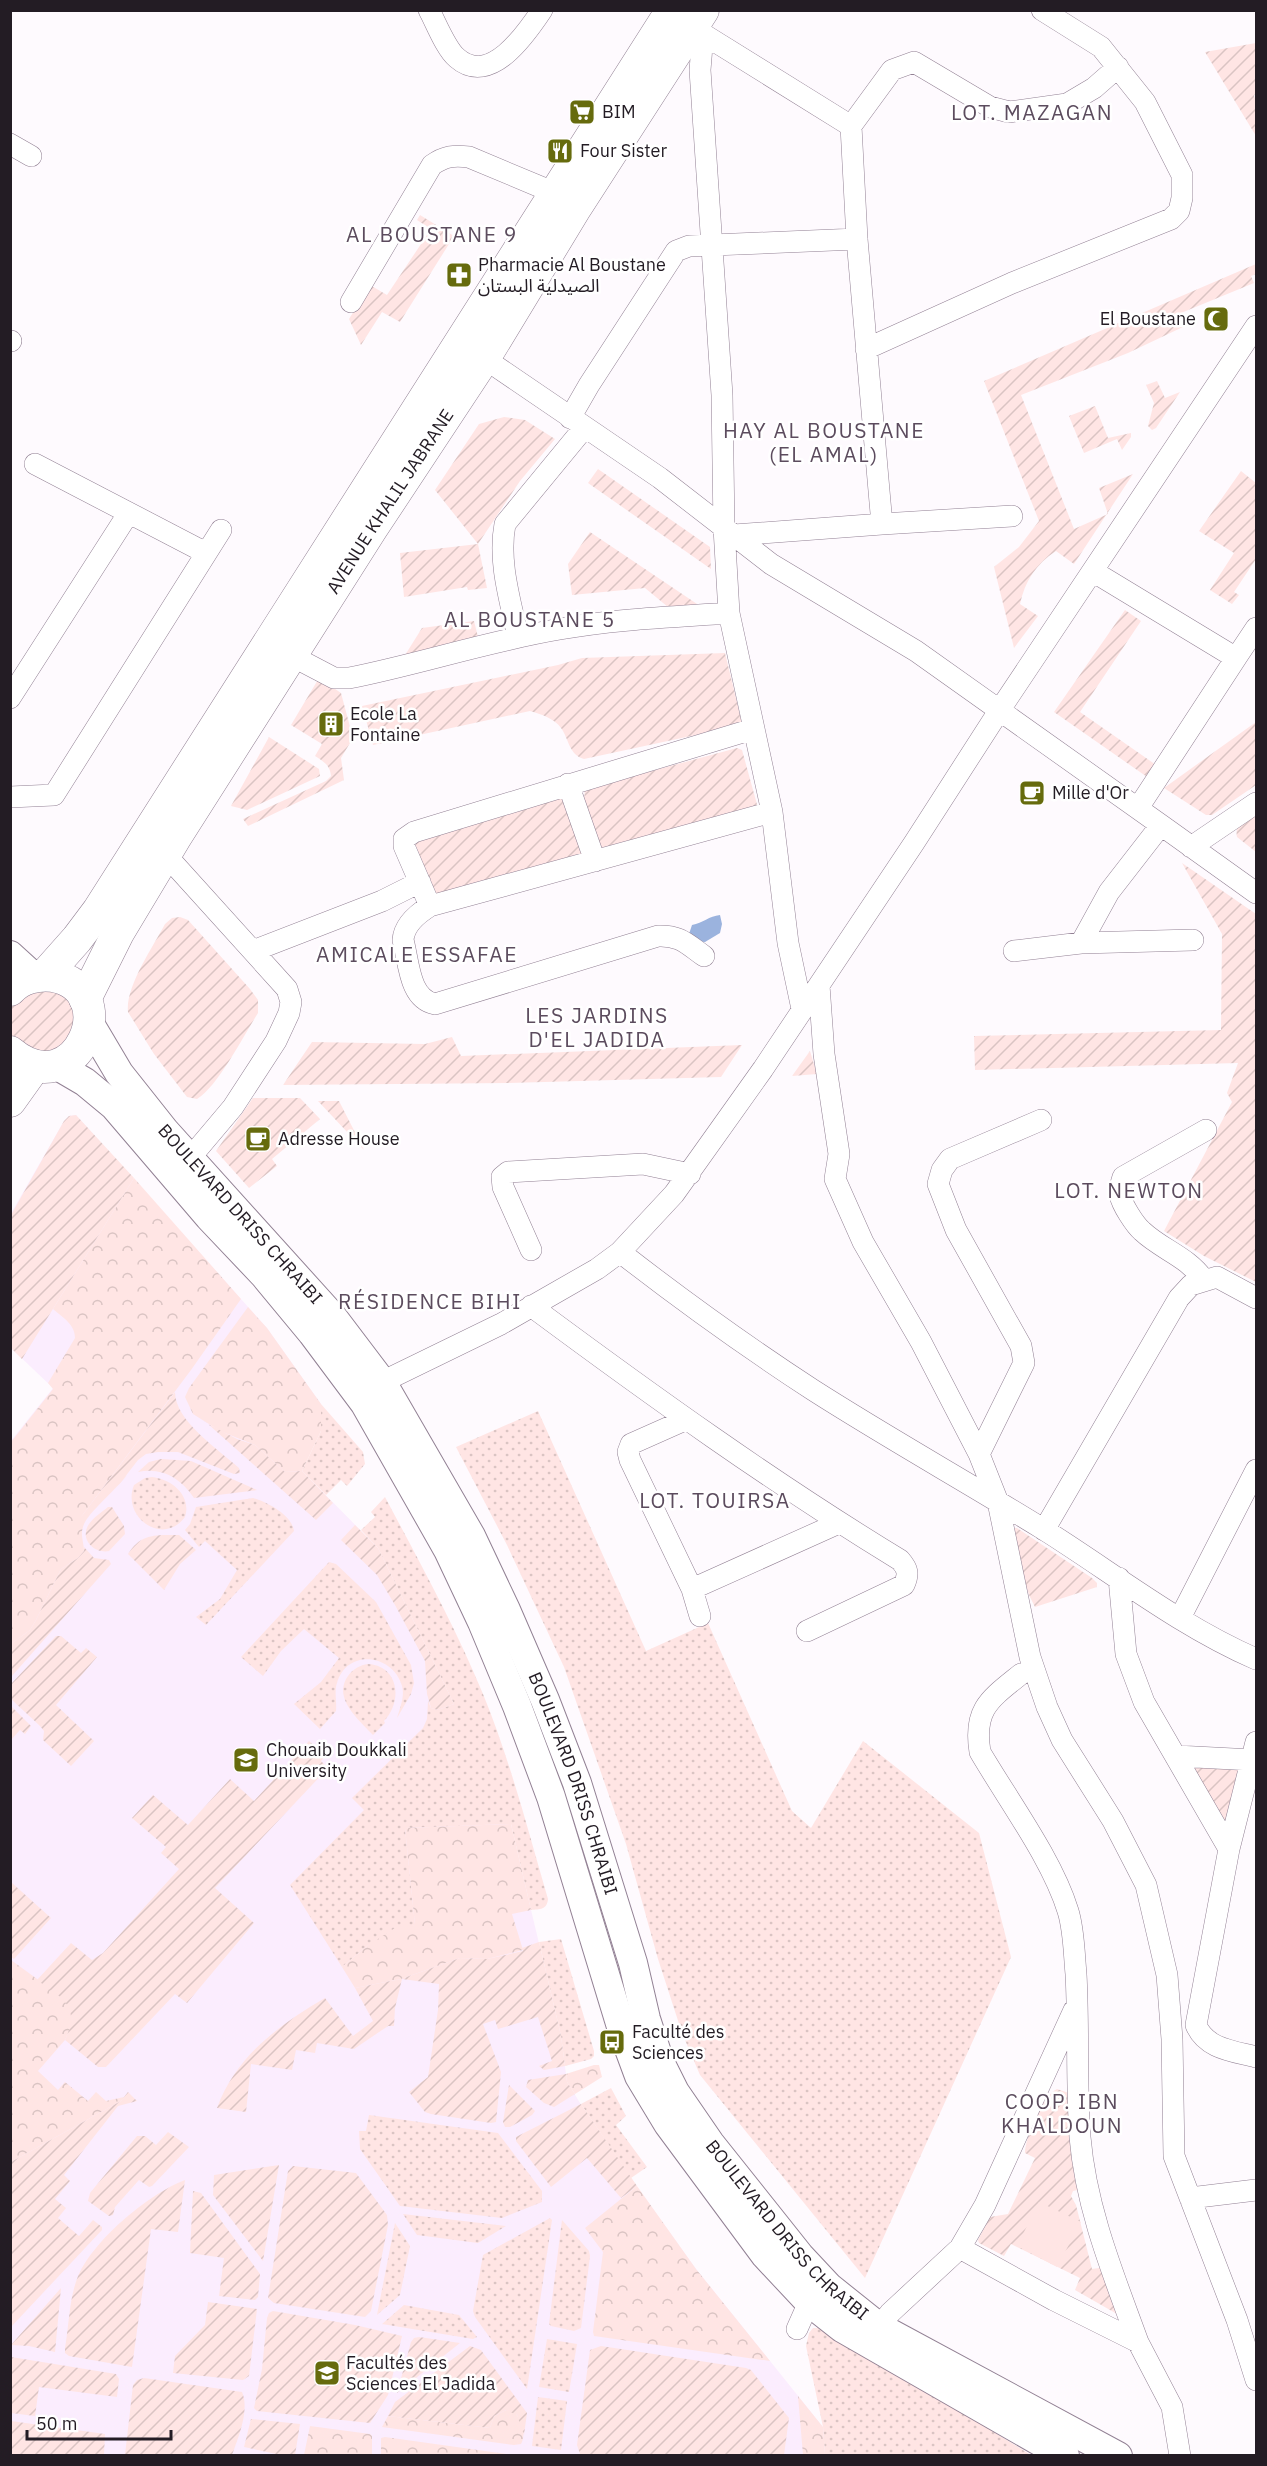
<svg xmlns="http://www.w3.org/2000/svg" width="1267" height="2466" font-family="'IBM Plex Sans','Noto Sans Arabic',sans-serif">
  <defs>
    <pattern id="grass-dots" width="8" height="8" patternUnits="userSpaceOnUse" patternTransform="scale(1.5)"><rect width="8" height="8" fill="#ffe5e4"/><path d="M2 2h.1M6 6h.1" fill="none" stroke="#dac4c3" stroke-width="1.8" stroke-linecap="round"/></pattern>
    <pattern id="forest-crowns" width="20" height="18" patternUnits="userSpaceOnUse" patternTransform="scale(1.5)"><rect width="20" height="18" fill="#ffe5e4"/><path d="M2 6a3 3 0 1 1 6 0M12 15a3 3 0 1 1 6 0" fill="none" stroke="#dac4c3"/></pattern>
    <pattern id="garden-furrows" width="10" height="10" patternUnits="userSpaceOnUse" patternTransform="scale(1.5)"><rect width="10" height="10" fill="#ffe5e4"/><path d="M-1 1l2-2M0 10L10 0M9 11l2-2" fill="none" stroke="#dac4c3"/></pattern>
  </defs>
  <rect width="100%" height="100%" fill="#fefafe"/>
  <!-- built -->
  <path fill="#fbedfe" d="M76 1115 267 1328 321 1404 302 1471 378 1548 509 1817 561 2036 567 2082 600 2135 696 2269 823 2427 825 2455 11 2456 10 1442 53 1388 11 1348 10 1215 64 1121 69 1116Z"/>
  <!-- grass -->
  <path fill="url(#grass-dots)" d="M321 1404 363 1452 365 1464 347 1486 341 1480 326 1495 302 1471 321 1431Z
    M538 1411 646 1651 708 1623 792 1811 811 1828 863 1741 979 1833 1011 1957 865 2278 700 2075 682 2033 658 1959 626 1844 564 1667 507 1545 456 1447Z
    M152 1477C171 1479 192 1495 185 1517 163 1547 121 1517 134 1485L145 1478Z
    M385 1497C419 1561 455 1626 483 1694 510 1760 528 1830 548 1899 547 1910 540 1909 531 1910L511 1824 405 1828 415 1925 367 1946 342 1967 290 1885 364 1810 352 1798 423 1728 427 1719 428 1701 431 1708 438 1710 454 1704 378 1548 361 1530 375 1517 371 1512Z
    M253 1498C267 1502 292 1515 294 1531L206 1625 196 1617 220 1599 237 1570 205 1541 199 1547 185 1530 190 1524 196 1507Z
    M329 1562 336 1564 376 1602 411 1665 414 1683 411 1694 397 1718C400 1708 405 1696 402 1686 393 1654 347 1648 337 1683 334 1691 337 1702 336 1711L320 1729 294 1704 321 1682 339 1658 304 1629 281 1651 263 1676 241 1657Z
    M368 1664C399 1666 403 1701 384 1721L385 1723 373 1735C359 1720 332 1698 348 1676 353 1669 360 1665 368 1664Z
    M561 1939 594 2051V2056L591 2059 565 2066 561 2036 539 1942Z
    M611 2088 626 2116 616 2125 647 2167 631 2178 581 2104Z
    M369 2115 498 2133 542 2191V2202L502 2218 400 2206 360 2149 359 2131H366Z
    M403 2214 506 2226 478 2243 417 2235Z
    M550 2218 552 2220 527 2389 475 2317 473 2311 483 2255Z
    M562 2220 589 2251 590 2256 581 2328 574 2331 551 2326 549 2324Z
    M395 2223 410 2246 400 2295 377 2315Z
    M404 2305 459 2315 477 2337 473 2339 382 2324Z
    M813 2328H821L863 2350 1031 2455H825L823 2427 806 2346 809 2333Z
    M547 2339 577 2344 569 2392 539 2387Z
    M538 2397 567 2401 561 2450 532 2446Z"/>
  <!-- forest -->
  <path fill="url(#forest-crowns)" d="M134 1178 241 1299 191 1370 81 1517 127 1475C117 1489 86 1514 83 1527 80 1535 84 1543 84 1551L78 1558 61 1569 36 1620 30 1630 11 1644V1442L53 1389 48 1383 75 1338C75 1324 62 1317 53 1309Z
    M248 1307 267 1328 321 1404V1431L302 1471 285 1472 255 1445 220 1431 193 1414 185 1397 189 1388Z
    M511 1824 531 1910 512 1914 523 1950 487 1959 460 1958 401 1979 355 1988 342 1967 367 1946 395 1928 415 1925 405 1828Z
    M11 1960 66 2000 72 2013V2024L65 2040 38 2071 58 2090 65 2082 88 2101 96 2092 106 2101 124 2097 121 2101 11 2162Z
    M594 2065H599L602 2077 575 2094 567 2082 566 2074Z
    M637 2186 696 2269 770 2361 594 2336 593 2332 603 2252 585 2228Z
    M798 2396 823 2427 825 2455H803Z
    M506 2410 513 2411C521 2418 527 2433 521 2444L514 2445 382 2427 388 2416 490 2428 494 2416Z
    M310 2426 370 2434 372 2436V2455H304Z
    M385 2437 513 2455H514H381V2438Z"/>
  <!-- garden -->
  <path fill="url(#garden-furrows)" d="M1256 43V92L1254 96 1256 100V136L1205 52Z
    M420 215 454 236 400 322 382 312 361 345 349 319 370 285 387 295 431 229 417 220Z
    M1256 264V274L1251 276 1254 283 1181 313 1185 326 1128 353 1021 395 1074 529 1108 514 1099 488 1133 474 1074 564 1056 551C1036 564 1025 581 1020 604L1038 616 1014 648 994 567 1019 547 1039 521 984 381Z
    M1157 381 1165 398 1180 392 1156 428 1152 430 1148 426 1154 403 1146 385Z
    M1095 406 1108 438 1131 433V437L1122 450 1117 439 1084 453 1069 416Z
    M504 417 525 420 555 439 520 481 478 544 487 588 468 590 467 587 404 597 400 553 478 544 435 490 479 424Z
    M598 469 710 547 711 569 588 483Z
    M1241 471 1256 483V559L1234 592 1239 595 1232 604 1210 590 1234 553 1199 531Z
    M590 532 706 610 674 612 645 588 572 595 568 564Z
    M1125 610 1141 621 1080 712 1159 767 1150 779 1054 712Z
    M474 621 479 641 402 660 422 628Z
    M725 653 743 727 719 730 584 759C569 755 569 739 561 728 555 719 541 714 530 711L373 745 362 706 558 665 582 658Z
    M319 678 341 693 353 738 341 758 344 780 248 826 243 819 326 781 331 776C330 765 324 762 315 756L322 744 291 725Z
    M1256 722V785L1212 815H1206L1164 788Z
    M269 737 319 769 320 776 247 810 231 806Z
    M737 748 742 750 758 808 601 853 584 799 585 789Z
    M557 798 563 799 586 860 435 899 415 843 416 839Z
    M1256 813V852L1237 837C1234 824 1247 819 1256 813Z
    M1182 863 1256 914V1282L1204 1256 1164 1231 1232 1102 1227 1093 1238 1063 975 1070 974 1036 1221 1030 1222 934Z
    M180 917 188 920 250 989 258 1000V1013C243 1036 219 1085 197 1099L187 1097 154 1054 128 1012C125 987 153 947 165 924L172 918Z
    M46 981 84 1013 60 1057 11 1040 10 1000Z
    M452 1037 461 1056 742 1045 721 1077 509 1083 283 1085 312 1042 425 1044Z
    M810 1051 817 1074 792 1076Z
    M253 1098H300L320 1119 272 1159 277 1166 249 1188 216 1151Z
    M318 1101H339L364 1150Z
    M76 1115 134 1178 22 1359 11 1348V1215L64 1121 69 1116Z
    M175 1392C175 1421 218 1449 239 1468L240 1473 234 1474 178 1452H158L146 1454 138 1460 121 1482 78 1521Z
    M208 1424 237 1439 255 1445 285 1472 302 1471 333 1503 316 1520Z
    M161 1459 191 1461 257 1490 194 1498C181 1479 163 1467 138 1472L149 1462Z
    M108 1507H112L124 1526 125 1534 109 1551C94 1554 79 1539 89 1524 94 1517 102 1512 108 1507Z
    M355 1525 378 1548 454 1704 438 1710 431 1708 427 1694 425 1661 395 1605 377 1575 341 1540Z
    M1013 1528H1017L1092 1578 1097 1583V1587L1035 1607 1029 1595 1010 1534Z
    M179 1535 196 1550 180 1564 164 1590 128 1554C141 1533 156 1535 179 1535Z
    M84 1547 94 1558 109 1560 111 1564 11 1677V1644L30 1630 36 1620 61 1569 78 1558 84 1551Z
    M56 1636H61L81 1653 86 1648 97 1657 56 1705 94 1741 71 1766 43 1740 44 1731 40 1726 11 1699V1684Z
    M11 1706 31 1726 25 1734 20 1730 11 1740Z
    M309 1741 326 1755 321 1761 328 1768 215 1888 254 1923 187 2003 175 1994 106 2067H98L65 2040C81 2005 63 1999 37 1980L71 1943 92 1960 103 1953 179 1869 161 1853 166 1847 132 1818 153 1795 188 1825 230 1779 254 1801Z
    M1195 1766 1239 1768 1226 1823 1194 1771Z
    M11 1882 51 1918 14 1959 10 1956Z
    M539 1942 561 2036 565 2066 544 2070 539 2066 552 2061 538 2017 498 2029 495 2020 483 2024 501 2072 496 2122 491 2123 431 2114 425 2112 409 2092 428 2077 438 2010 439 1984 402 1979 395 2008 394 2026H388L354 2049 317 2043 315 2053 296 2050 292 2070 251 2064 246 2112 217 2108C236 2056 279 2025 325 1998L353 2036 373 2021 355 1988 401 1979 460 1958 487 1959 523 1951 522 1948Z
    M566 2074 567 2082 575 2094 554 2107 544 2103 526 2087 528 2080Z
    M509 2085 535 2111 532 2115 510 2127H505L503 2122Z
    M1057 2089 1069 2093 1082 2189 1073 2191 1071 2196 1076 2205 1092 2269 1106 2267 1117 2314 1075 2290 1080 2278 1011 2244 1004 2256 979 2243 978 2240 990 2217 1008 2214 1035 2158 1025 2153C1025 2138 1043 2095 1057 2089Z
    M128 2092 137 2101 118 2106 64 2175 70 2181 55 2199 66 2208 58 2218 79 2236 93 2220 102 2227V2230L11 2327V2162L121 2101Z
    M581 2104 637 2186 621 2198 587 2158 551 2187 516 2141V2137Z
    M168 2132 189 2147 152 2186 149 2187 139 2180 115 2207 113 2215 109 2216 88 2201 90 2193 137 2136H145L156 2145Z
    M279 2165 263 2261 213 2195 214 2175Z
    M293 2166 356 2173 387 2215 388 2225 371 2311 365 2317 274 2303 268 2298 288 2171Z
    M185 2180 178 2232 151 2229 132 2367 69 2356 65 2353V2348C69 2326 69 2300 77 2279 91 2242 148 2194 185 2180Z
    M193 2191 201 2193 260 2274 258 2297 255 2300 219 2296 224 2258 190 2253Z
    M61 2288 55 2352 29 2346 11 2345Z
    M208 2302 257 2309 249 2376 243 2380 173 2373 175 2356 205 2325Z
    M273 2311 355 2325 402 2336 388 2395 370 2423 257 2411 254 2408 262 2369 267 2318 269 2313Z
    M419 2337 460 2343 397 2393 411 2342 414 2338Z
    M470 2346 481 2350 527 2413 524 2435 517 2415 506 2410 494 2416 490 2428 388 2416 395 2402Z
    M601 2346 746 2368 751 2370 789 2418 784 2455 580 2454 577 2445 590 2350Z
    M11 2357 116 2374 119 2379 117 2397 39 2387 35 2416 11 2413Z
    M144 2378 242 2392C250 2410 238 2438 232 2455H125L133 2385 137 2380Z
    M251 2419 300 2424 295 2455H281L244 2447Z
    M11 2421 105 2434 104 2455H11Z"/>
  <!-- pitch -->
  <path fill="#ffe5e4" d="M1039 2202 1081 2222 1057 2267 1017 2246Z"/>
  <!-- water -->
  <path fill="#9bb3de" d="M720 915 722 924 720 933 705 942 693 941 689 934 692 925C703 923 709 916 720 915Z"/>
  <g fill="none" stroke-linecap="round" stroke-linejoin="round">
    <defs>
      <path id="street" d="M429 10C436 23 446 49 457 58 490 87 526 34 542 10
        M695 24 703 34 851 126 857 239 880 502 882 524 734 535
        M851 126 892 70 914 62 990 107 1009 112 1067 104 1094 88 1118 67
        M10 144 31 156
        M351 302 432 165C445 156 454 155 469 157L555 193
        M10 341H11
        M866 349 1012 283 1171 219 1179 211 1182 198V175L1145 102 1101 47 1042 10
        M475 352 660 478 771 564 916 651 1161 825
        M570 418 589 385 676 251 689 246 857 239
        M35 464 206 553
        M882 524 1012 516
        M1094 572 1236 658 1138 808
        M729 613 772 812
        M518 637C510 599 498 562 505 524L584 428
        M292 656 334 678H349C420 664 488 641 560 629 615 619 672 617 729 613L724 528 722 395 700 70 703 34
        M1236 658 1256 628
        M10 698 128 514
        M568 784 595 861
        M10 797 54 795 221 530
        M1191 847 1256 803
        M165 854 287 989 291 1002 289 1013 276 1041 233 1107 190 1158
        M430 906 404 846V839L414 832 753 729
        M1193 940 1081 943 1109 892 1161 825 1256 893
        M253 951 382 901 420 882
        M1014 951 1081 943
        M704 956C687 944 680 935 658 936L435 1004C409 999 409 962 403 940 404 925 417 914 430 906L772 812 788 943 802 1009
        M819 985 824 1054 839 1154 835 1179 863 1242 921 1342 979 1454 998 1502 1030 1657 1047 1707 1062 1740 1113 1821 1146 1885 1167 1975 1172 2039 1174 2156 1237 2320 1256 2380
        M531 1250 503 1187 502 1177 508 1172 643 1164 690 1174
        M620 1252C683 1301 747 1347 813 1390 888 1438 967 1482 1043 1529 1113 1573 1180 1626 1256 1659
        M1204 1280C1187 1256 1162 1250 1142 1231 1135 1225 1122 1205 1120 1195 1119 1189 1121 1183 1123 1177L1206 1130
        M531 1306C651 1395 772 1482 900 1560 908 1569 909 1574 904 1585L807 1631
        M382 1382 501 1324 597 1269 620 1252 674 1194 763 1069 914 843 999 711 1256 326
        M685 1420 631 1444 628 1452 630 1460 692 1589 700 1616
        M979 1454 1024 1363 1021 1346 956 1230 938 1184 942 1170 950 1159 1041 1120
        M1044 1530 1179 1298 1191 1285 1217 1277 1256 1298
        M1119 1578 1126 1654 1144 1702 1229 1849 1196 2025C1206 2049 1233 2051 1256 2057
        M692 1589 839 1523
        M1180 1618 1256 1470
        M1021 1674C990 1699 973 1709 980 1752 1008 1800 1052 1859 1068 1911 1074 1930 1074 1953 1076 1974 1079 2028 1076 2083 1080 2137 1086 2209 1114 2276 1138 2342
        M1176 1756 1253 1760
        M1229 1849 1256 1742
        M1190 2198 1256 2190
        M960 2248 1054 2300 1138 2342 1172 2407 1180 2456
        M879 2327 890 2313 960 2248 985 2205 1074 2010
        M797 2329 809 2302"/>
      <g id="secondary">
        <path d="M10 955 33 976"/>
        <path id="s1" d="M90 1024 119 1073 165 1131 332 1316 382 1382 471 1536 506 1610 545 1700 577 1783 633 1963 646 2019 660 2062 675 2092 710 2143 800 2256 829 2287 879 2327 1118 2456"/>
        <path d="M56 1065 85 1082 114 1106 209 1217 264 1275 312 1333 365 1404 448 1550 482 1622 517 1706 551 1797 622 2030 639 2076 668 2124 765 2255 809 2302 842 2328 1065 2456"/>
      </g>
      <g id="primary">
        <path d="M45 975 77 939 98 911 672 10"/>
        <path d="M10 990C21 978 38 974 53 976 126 989 77 1108 10 1052"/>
        <path id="s2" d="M85 999 118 933 175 838 372 528 485 357 576 207 703 10"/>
        <path d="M10 1101 35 1066"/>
      </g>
    </defs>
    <!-- street casing -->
    <use href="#street" stroke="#928194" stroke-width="22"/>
    <!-- secondary casing -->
    <use href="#secondary" stroke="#928194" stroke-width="30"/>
    <!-- primary casing -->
    <use href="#primary" stroke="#928194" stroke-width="33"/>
    <!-- street -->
    <use href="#street" stroke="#fff" stroke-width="21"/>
    <!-- secondary -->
    <use href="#secondary" stroke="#fff" stroke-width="28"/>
    <!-- primary -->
    <use href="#primary" stroke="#fff" stroke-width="32"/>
  </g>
  <!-- icons -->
  <defs>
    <symbol id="supermarket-square" viewBox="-11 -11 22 22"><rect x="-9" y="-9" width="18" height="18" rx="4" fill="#666b0d" stroke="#fff"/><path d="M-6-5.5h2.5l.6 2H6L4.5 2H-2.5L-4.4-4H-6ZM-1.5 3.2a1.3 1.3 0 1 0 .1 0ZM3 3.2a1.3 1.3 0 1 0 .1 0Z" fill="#fff"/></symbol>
    <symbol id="restaurant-square" viewBox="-11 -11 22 22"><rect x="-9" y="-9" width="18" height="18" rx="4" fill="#666b0d" stroke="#fff"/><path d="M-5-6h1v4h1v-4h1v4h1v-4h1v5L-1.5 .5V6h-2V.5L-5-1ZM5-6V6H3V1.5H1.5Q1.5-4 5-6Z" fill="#fff"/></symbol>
    <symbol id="pharmacy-square" viewBox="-11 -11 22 22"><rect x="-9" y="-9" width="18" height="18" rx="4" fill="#666b0d" stroke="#fff"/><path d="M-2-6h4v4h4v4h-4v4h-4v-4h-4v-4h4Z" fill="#fff"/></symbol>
    <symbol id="mosque-square" viewBox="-11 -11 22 22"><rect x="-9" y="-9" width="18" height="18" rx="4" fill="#666b0d" stroke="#fff"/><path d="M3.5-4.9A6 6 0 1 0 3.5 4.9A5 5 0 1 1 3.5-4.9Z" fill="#fff"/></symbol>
    <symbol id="building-square" viewBox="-11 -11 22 22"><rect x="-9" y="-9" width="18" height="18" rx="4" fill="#666b0d" stroke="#fff"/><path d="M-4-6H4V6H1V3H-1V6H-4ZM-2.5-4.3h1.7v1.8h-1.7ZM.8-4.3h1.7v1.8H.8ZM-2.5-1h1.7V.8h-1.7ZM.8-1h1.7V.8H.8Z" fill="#fff"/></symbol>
    <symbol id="cafe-square" viewBox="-11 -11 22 22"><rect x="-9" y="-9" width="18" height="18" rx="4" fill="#666b0d" stroke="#fff"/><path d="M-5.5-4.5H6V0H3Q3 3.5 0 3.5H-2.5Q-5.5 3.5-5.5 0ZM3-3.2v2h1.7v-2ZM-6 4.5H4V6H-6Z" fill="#fff"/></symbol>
    <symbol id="university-square" viewBox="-11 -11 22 22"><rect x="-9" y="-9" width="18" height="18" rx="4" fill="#666b0d" stroke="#fff"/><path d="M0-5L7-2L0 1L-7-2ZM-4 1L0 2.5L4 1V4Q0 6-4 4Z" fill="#fff"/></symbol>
    <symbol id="bus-square" viewBox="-11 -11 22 22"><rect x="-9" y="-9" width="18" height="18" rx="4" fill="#666b0d" stroke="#fff"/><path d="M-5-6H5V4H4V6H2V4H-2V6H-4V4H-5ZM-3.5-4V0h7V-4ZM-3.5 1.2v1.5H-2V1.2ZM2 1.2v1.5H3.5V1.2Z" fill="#fff"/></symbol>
  </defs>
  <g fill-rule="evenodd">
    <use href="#supermarket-square" x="567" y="97" width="30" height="30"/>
    <use href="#restaurant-square" x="545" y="136" width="30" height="30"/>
    <use href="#pharmacy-square" x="444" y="260" width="30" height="30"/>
    <use href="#mosque-square" x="1201" y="304" width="30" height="30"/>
    <use href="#building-square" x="316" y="709" width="30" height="30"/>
    <use href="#cafe-square" x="1017" y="778" width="30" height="30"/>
    <use href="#cafe-square" x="243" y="1124" width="30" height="30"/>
    <use href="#university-square" x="231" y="1745" width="30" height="30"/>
    <use href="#bus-square" x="597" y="2027" width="30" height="30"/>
    <use href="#university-square" x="312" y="2358" width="30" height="30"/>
  </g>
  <g text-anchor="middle" stroke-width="5" stroke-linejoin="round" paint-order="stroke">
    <!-- poi labels -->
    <g font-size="18" fill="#231c24" stroke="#fff" text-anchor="start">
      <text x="602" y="118">BIM</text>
      <text x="580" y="157">Four Sister</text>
      <text x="478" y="271">Pharmacie Al Boustane<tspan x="478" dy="21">الصيدلية البستان</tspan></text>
      <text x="1196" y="325" text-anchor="end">El Boustane</text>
      <text x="350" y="720">Ecole La<tspan x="350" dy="21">Fontaine</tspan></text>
      <text x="1052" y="799">Mille d'Or</text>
      <text x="278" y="1145">Adresse House</text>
      <text x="266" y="1756">Chouaib Doukkali<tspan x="266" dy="21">University</tspan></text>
      <text x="632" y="2038">Faculté des<tspan x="632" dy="21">Sciences</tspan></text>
      <text x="346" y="2369">Facultés des<tspan x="346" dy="21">Sciences El Jadida</tspan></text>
    </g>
    <!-- street labels -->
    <g font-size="18" fill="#231c24" stroke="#fff">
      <text dy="6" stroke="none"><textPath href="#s2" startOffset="584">AVENUE KHALIL JABRANE</textPath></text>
      <text dy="6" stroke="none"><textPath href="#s1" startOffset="243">BOULEVARD DRISS CHRAIBI</textPath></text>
      <text dy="6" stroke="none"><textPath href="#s1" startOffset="909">BOULEVARD DRISS CHRAIBI</textPath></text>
      <text dy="6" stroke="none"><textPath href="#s1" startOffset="1413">BOULEVARD DRISS CHRAIBI</textPath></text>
    </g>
    <!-- quarter labels -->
    <g font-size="21" letter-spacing="1.5" fill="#5c4c5e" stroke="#fff">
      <text x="1032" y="120">LOT. MAZAGAN</text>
      <text x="432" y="242">AL BOUSTANE 9</text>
      <text x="824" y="438">HAY AL BOUSTANE<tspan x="824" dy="24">(EL AMAL)</tspan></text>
      <text x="530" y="627">AL BOUSTANE 5</text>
      <text x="417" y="962">AMICALE ESSAFAE</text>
      <text x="597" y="1023">LES JARDINS<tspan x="597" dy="24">D'EL JADIDA</tspan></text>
      <text x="1129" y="1198">LOT. NEWTON</text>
      <text x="430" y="1309">RÉSIDENCE BIHI</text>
      <text x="715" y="1508">LOT. TOUIRSA</text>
      <text x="1062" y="2109">COOP. IBN<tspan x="1062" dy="24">KHALDOUN</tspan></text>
    </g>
  </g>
  <!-- border -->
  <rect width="1267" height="2466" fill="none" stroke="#231c24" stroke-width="24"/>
  <!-- scale -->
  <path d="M27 2430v9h144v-9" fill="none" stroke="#231c24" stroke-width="3"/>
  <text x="36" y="2430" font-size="18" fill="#231c24" stroke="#ffffff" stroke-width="4.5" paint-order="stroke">50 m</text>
</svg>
